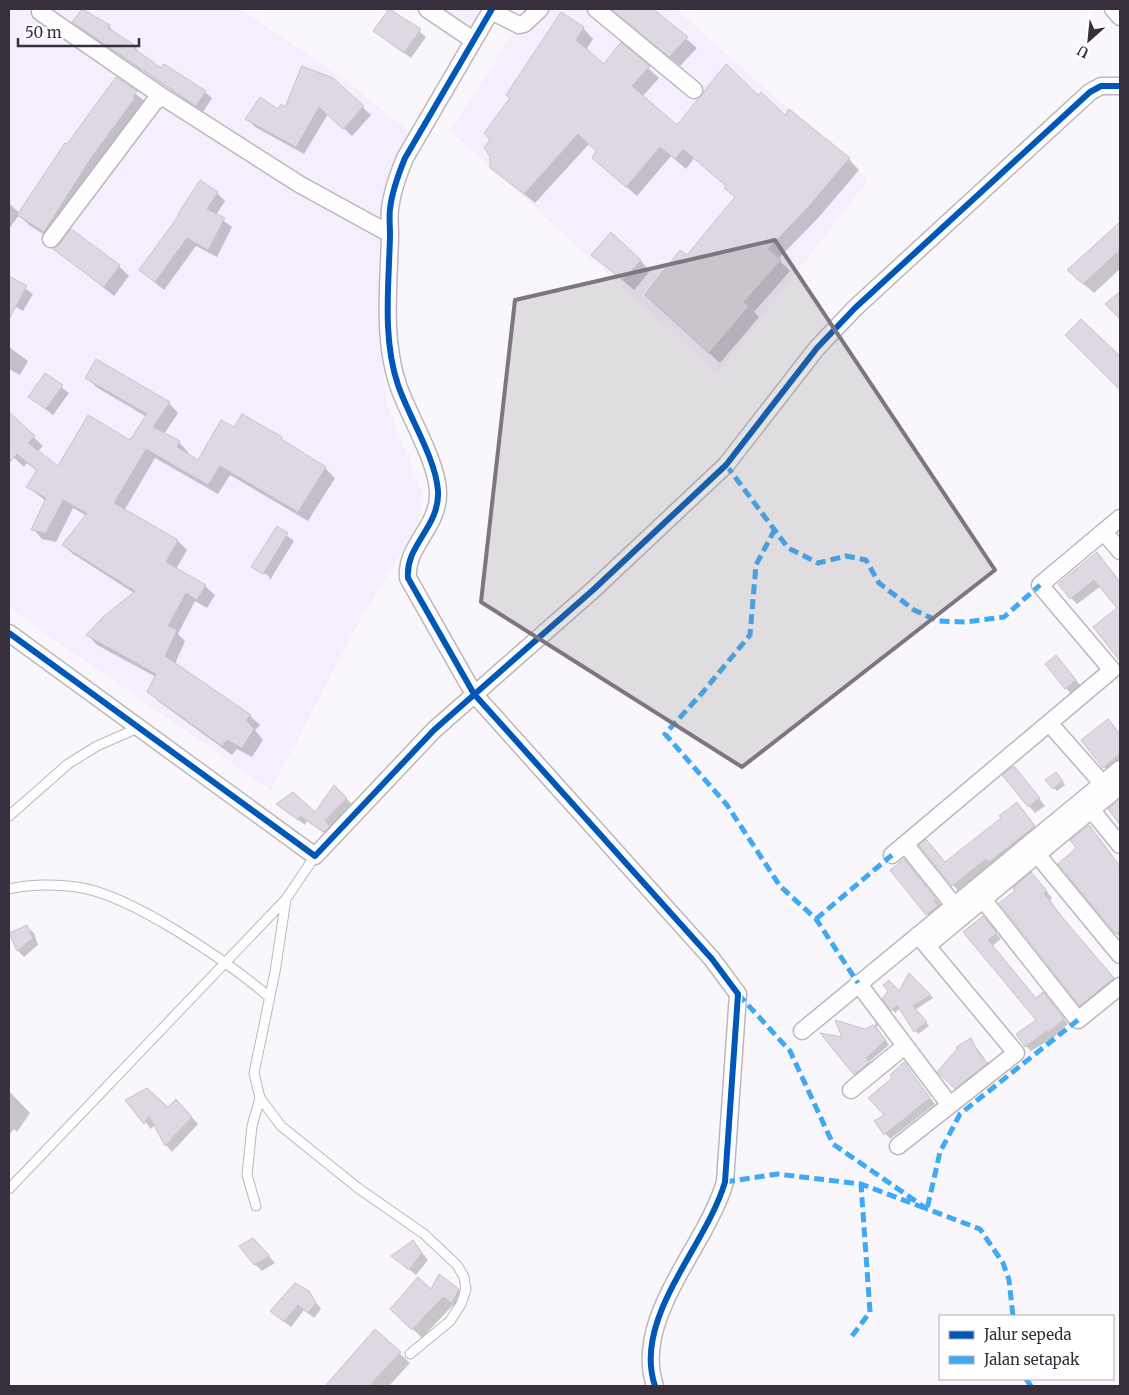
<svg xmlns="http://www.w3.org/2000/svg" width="1129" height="1395" font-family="Merriweather,serif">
  <rect width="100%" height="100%" fill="#f9f7fb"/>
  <!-- built -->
  <path fill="#f6eefd" d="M9 9H239L349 83 413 135 383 206 378 323 387 405 424 498 415 531 362 616 271 790 9 608Z
    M444 9H486L473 32Z
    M529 9H676L868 180 718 374 450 131Z"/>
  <!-- shadow -->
  <path fill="#0003" d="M83 9 109 26 115 34 135 47 141 55 161 70 205 92 212 98 203 112 81 29 74 22Z
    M391 9 426 37 411 58 375 31Z
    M612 9H651L697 48 680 66Z
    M583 28 593 39 586 50 604 65 621 44 659 78 642 97 677 127 758 97 849 159 859 170 819 217 778 259 790 271 754 312 759 317 720 363 657 306 687 257 736 198 727 186 694 158 686 169 671 156 637 196 593 158 598 151 589 144 535 203 491 167Z
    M116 78 147 103 54 241 29 225 19 215 9 229V203L19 213Z
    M332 79 371 115 352 136 328 114 304 154 255 127 247 119 286 108Z
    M217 193 225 201 216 215 232 227 217 257 196 246 164 290 140 270Z
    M1120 221V269L1094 293 1079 280Z
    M55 249 119 266 129 276 114 296Z
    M593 255 640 260 650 271 634 290Z
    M9 277 33 294 23 311 9 303Z
    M9 347 28 361 20 375 9 369Z
    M46 375 69 393 53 415 30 397Z
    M87 377 169 403 178 413 164 434 179 442 188 452 187 455 198 462 235 429 281 438 288 445 325 468 335 478 308 521 230 475 218 494 155 458 124 511 178 541 187 550 176 569 205 586 215 595 207 608 195 601 178 634 185 641 175 664 250 716 260 725 255 730 263 740 252 757 237 749 232 755 158 701 149 691 156 677 97 645 88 635 134 593 73 554 63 545 87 516 73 508 56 542 42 539 33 529 46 501 28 487 37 471 27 463 24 467 9 453V414L43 446 37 452 58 468 131 442 147 417 96 387Z
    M277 528 294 541 270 580 269 576 258 570V572L253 566Z
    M1103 560 1120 582V660L1095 627 1119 609 1101 586 1077 604 1071 598Z
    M1056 657 1082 687 1072 695 1066 688Z
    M1108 721 1120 733V772L1114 777 1104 767Z
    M1020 774 1045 806 1035 813 1004 776Z
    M1058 776 1065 785 1057 791 1047 780Z
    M334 787 353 805 331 838 307 821 305 825 278 804 315 814Z
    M1023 811 1041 833 959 892 921 846 926 841 945 863Z
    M1095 833 1120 866V938L1059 864Z
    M904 861 942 906 934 921 892 870Z
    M1038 881 1052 898 1050 900 1063 918 1119 985 1087 1012 1081 1005Z
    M988 923 1001 939 992 946 1036 999 1048 998 1068 1024 1054 1037 1031 1051 1026 1046 1038 1020 965 933Z
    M27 927 34 933 38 945 24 957 18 951Z
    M910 975 933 998 915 1010 929 1026 918 1034 900 1008 895 1013 883 998 899 993Z
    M876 1026 889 1045 869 1062 873 1066 858 1078 854 1074 845 1039 875 1029Z
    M970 1039 990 1066 958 1091 939 1072Z
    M904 1064 935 1104 890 1139 876 1122 885 1115 894 1079Z
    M9 1091 30 1113 17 1132 14 1129 9 1135Z
    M127 1100 168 1109 182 1107 198 1124 172 1152 166 1145 155 1124 151 1129Z
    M413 1242 428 1260 416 1275 400 1262Z
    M260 1246 275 1263 262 1271 255 1264Z
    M458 1290 467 1300 461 1311 453 1305 422 1338 392 1309 431 1291Z
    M308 1292 321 1309 314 1318 304 1310 291 1327 278 1317Z
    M375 1331 410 1363 389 1386H331L329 1384Z"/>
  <!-- building -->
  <path fill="#ded8e2" stroke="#c7c3cb" d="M82 9 110 25 108 28 136 46 135 49 161 68 164 64 206 91 196 106 72 22Z
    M389 9 421 29 404 53 373 31Z
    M611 9H653L688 37 669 57Z
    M561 12 584 27 576 40 604 64 621 42 650 66 632 86 677 125 726 64 758 95 761 92 785 115 789 109 850 158 808 207 768 249 781 260 744 302 749 306 709 353 645 295 680 250 687 255 735 197 724 188 726 186 683 149 675 159 660 147 626 187 592 158 596 151 578 134 524 194 490 168V157L484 147 490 140 484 133 510 98 506 95Z
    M302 66 333 78 364 106 343 129 319 107 296 147 245 119 260 97 278 109 281 104 285 107Z
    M116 77 137 91 133 97 135 98 91 158 44 232 17 215 65 143 67 144Z
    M200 180 218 192 207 209 225 218 208 250 187 238 155 282 139 270 179 215 178 214Z
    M1120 222V250L1083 284 1067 270Z
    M71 229 120 265 104 287 53 249 59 245Z
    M611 232 641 260 623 280 591 255Z
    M9 276 27 286 9 319Z
    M1120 292V319L1105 304Z
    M1081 319 1120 356V390L1065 335Z
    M96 359 170 402 153 427 180 441 177 447 198 460 221 420 234 427 242 414 282 437 281 439 326 467 298 512 220 466 208 485 146 449 114 503 178 540 166 562 206 585 197 600 186 593 168 626 177 630 165 656 251 715 246 720 254 729 242 748 227 740 222 746 147 692 156 674 86 635 103 617 135 591 62 545 87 513 63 500 46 533 31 530 46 498 26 487 37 470 17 454 9 463V412L35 436 28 443 58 466 88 415 130 440 147 414 85 378Z
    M45 373 63 385 46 409 28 397Z
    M277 526 288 533 263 574 251 567Z
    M1097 552 1120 582V661L1093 627 1117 608 1094 580 1070 599 1058 584Z
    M1056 655 1076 680 1065 689 1045 664Z
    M1108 719 1120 734V754L1103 768 1081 740Z
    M1014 766 1040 798 1028 807 1002 775Z
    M1056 772 1063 781 1053 789 1045 780Z
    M334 785 347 798 325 821 330 826 324 832 300 816 298 820 276 804 293 792 315 812Z
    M1120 799V825L1108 809Z
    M1017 802 1035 826 989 862 986 859 952 886 919 845 926 839 945 862 1001 818 999 816Z
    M1089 825 1120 866V930L1116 934 1058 864 1076 848 1070 840Z
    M904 859 936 899 934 900 938 906 926 915 890 870Z
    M1031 872 1047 891 1044 893 1056 910 1114 978 1080 1006 999 903 1015 891 1013 888Z
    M983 916 997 933 988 940 1036 998 1043 992 1064 1019 1048 1033 1047 1031 1025 1047 1016 1034 1036 1020 963 932Z
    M27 925 33 938 17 951 9 933Z
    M909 973 931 995 913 1006 927 1022 914 1032 897 1005 891 1011 882 998 888 991 883 985 889 980 899 991Z
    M835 1020 865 1029 873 1025 875 1027 876 1023 877 1026 876 1028 886 1040 866 1058 870 1062 854 1075 820 1033 842 1037Z
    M971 1038 979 1054 988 1063 955 1089 937 1072 957 1049 956 1047Z
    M904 1062 930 1098 884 1135 874 1121 884 1115 868 1098 892 1078 890 1075Z
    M147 1088 168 1107 176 1099 192 1117 165 1146 149 1116 144 1124 125 1100Z
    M253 1238 270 1256 254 1265 239 1246Z
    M413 1240 422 1253 409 1270 391 1256Z
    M439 1274 459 1289 452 1303 443 1297 412 1330 390 1309 418 1277 431 1289Z
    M295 1283 309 1291 316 1303 308 1313 298 1305 284 1322 270 1311Z
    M375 1329 401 1352 369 1386H325Z"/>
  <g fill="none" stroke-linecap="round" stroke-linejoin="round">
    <defs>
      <path id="service" d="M9 816 68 764 97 746 138 728
        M9 889C29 884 56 884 77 887 130 894 227 961 268 996
        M286 899 275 972 254 1073 260 1098 281 1126 358 1188 424 1234 457 1265 464 1277 466 1289 461 1304 450 1321 410 1354
        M9 1189 286 899 315 856
        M256 1206 247 1175 252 1126 260 1098"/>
      <path id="minor" d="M427 9 473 40
        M492 9 405 158C398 175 392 191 390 209 389 217 390 226 390 235 389 285 382 337 398 385 409 417 436 459 438 491 440 527 405 545 408 578L474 694 712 959 738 994 725 1182C706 1247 632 1318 655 1386
        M596 9 694 90
        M1113 9 1120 17
        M491 11 519 25 524 24 540 9
        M40 12 163 97
        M51 239 155 101 163 97 299 184 390 234
        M1104 532 1120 551
        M9 633 315 856 434 730 593 590 726 465 817 348 855 308 1090 92 1101 86H1120
        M1049 723 1110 792
        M1085 802 1120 845
        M905 844 962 915
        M1031 847 1120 955
        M892 855 1112 670 1040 585 1120 518
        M978 893 1078 1020 1120 986
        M927 946 1120 786
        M858 983 949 1104
        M802 1031 1120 769
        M851 1090 905 1046
        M898 1146 1016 1053 918 935"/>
    </defs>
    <!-- service casing -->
    <use href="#service" stroke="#bbb7bf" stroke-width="11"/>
    <!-- minor casing -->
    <use href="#minor" stroke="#bbb7bf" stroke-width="19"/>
    <!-- service -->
    <use href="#service" stroke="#fefefe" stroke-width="9"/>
    <!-- minor -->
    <use href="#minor" stroke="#fefefe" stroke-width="16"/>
    <!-- quiet -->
    <path stroke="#3fa9f5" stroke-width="5" stroke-dasharray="10 5" stroke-linecap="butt" d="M726 465 788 548 818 563 846 556 866 560 879 583 914 610 938 621 966 622 1004 617 1040 585
      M775 529 756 565 750 635 703 692 665 734 727 805 780 886 816 919 858 983
      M816 919 892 855
      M738 994 790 1051 833 1144 927 1209 980 1229 1003 1263 1009 1280 1013 1316
      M725 1182 777 1174 861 1184 927 1209 940 1152 960 1114 1078 1020
      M852 1336 870 1312 861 1184
      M1026 1379 1031 1386"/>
    <defs>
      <path id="cycleway" d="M492 9 405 158C398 175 392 191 390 209 389 217 390 226 390 235 389 285 382 337 398 385 409 417 436 459 438 491 440 527 405 545 408 578L474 694 712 959 738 994 725 1182C706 1247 632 1318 655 1386
        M9 633 315 856 434 730 593 590 726 465 817 348 855 308 1090 92 1101 86H1120"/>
    </defs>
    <!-- cycleway casing -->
    <use href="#cycleway" stroke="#fff" stroke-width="9"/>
    <!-- cycleway -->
    <use href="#cycleway" stroke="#0057b8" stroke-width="6"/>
  </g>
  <!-- marked area -->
  <path fill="#7b767f" fill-opacity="0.2" stroke="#7b767f" stroke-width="4" stroke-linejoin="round" d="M775 240 995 570 742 767 481 602 515 300Z"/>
  <!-- border -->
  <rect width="1129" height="1395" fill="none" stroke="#37303c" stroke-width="20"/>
  <!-- legend -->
  <rect x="939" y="1315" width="175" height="65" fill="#ffffff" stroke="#afacb1"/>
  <rect x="949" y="1331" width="25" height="8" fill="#0057b8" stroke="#afacb1"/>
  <text x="984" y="1340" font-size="15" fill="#37303c">Jalur sepeda</text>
  <rect x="949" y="1356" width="25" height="8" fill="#3fa9f5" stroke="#afacb1"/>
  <text x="984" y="1365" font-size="15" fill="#37303c">Jalan setapak</text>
  <!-- north arrow -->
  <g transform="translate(1089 40) rotate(207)" stroke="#ffffff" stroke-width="4" paint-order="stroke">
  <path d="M0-4L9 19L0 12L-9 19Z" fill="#37303c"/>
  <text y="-8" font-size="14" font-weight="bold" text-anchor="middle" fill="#37303c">U</text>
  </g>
  <!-- scale -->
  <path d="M18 38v8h121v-8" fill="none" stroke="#37303c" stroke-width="2.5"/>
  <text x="25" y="38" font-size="15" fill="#37303c" stroke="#ffffff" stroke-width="4" paint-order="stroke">50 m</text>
</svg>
